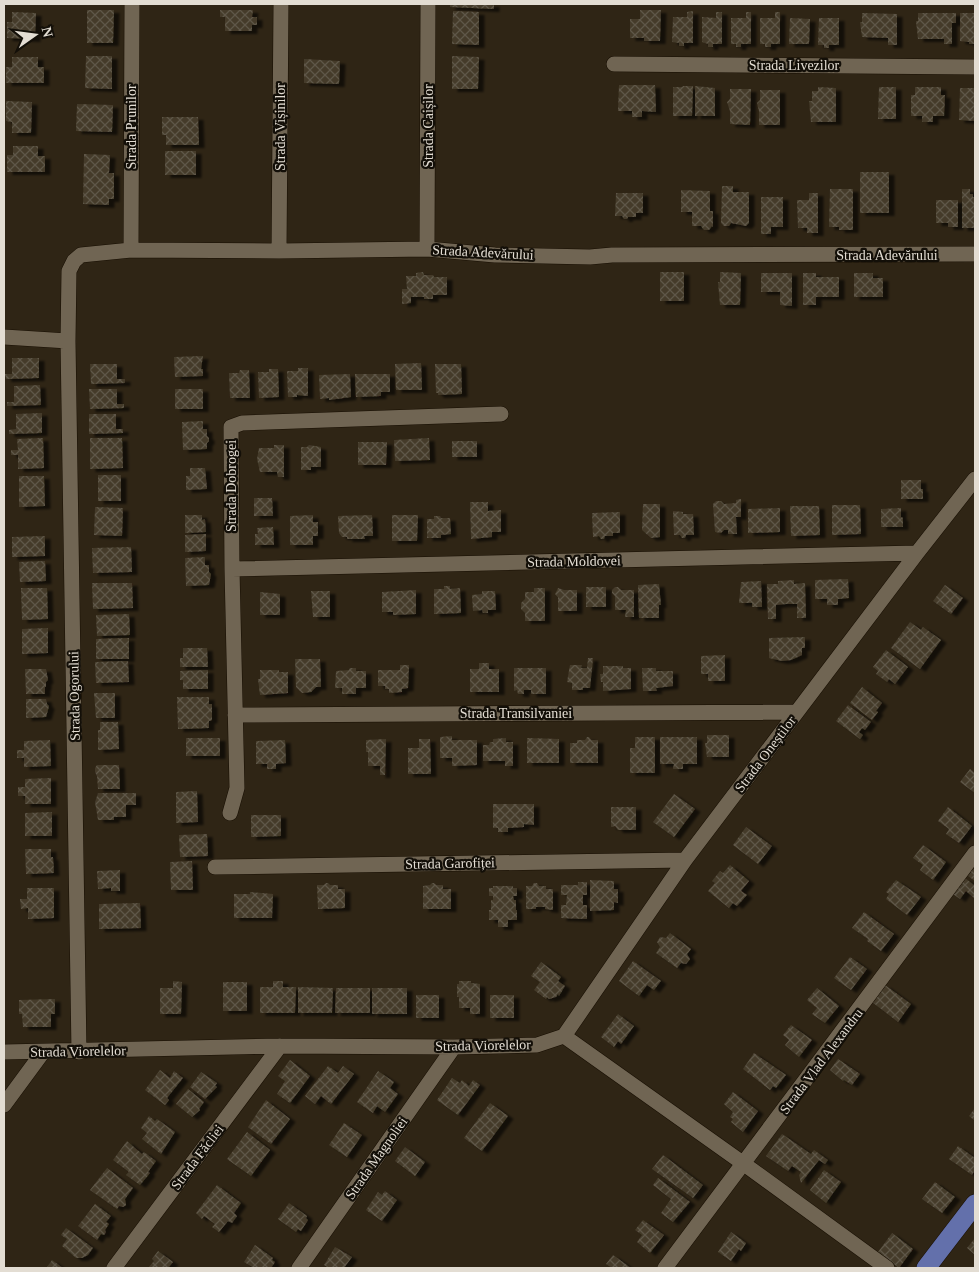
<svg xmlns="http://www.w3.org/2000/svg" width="979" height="1272" font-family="Georgia,serif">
  <defs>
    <pattern id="building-cross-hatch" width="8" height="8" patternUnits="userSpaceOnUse" patternTransform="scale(1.25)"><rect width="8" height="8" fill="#443b2a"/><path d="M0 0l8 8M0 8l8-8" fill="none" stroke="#5f5748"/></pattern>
    <filter id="shadow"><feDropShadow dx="5.5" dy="3" stdDeviation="1" flood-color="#0009"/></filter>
  </defs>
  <rect width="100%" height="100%" fill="#2f2515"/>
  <!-- building -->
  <path fill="url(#building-cross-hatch)" filter="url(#shadow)" d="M450 4H494V9L450 7Z
    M87 10H114L113 43H87Z
    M220 10H253L252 17H257V25H252V31H225V17H220Z
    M640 10H661L660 41H644V38H630V19H640Z
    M453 11 479 12V45L452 44Z
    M693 11V43H684V46H679V43L672 42 673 17H687V12Z
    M12 12 36 13 35 39 7 38V22H12Z
    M716 12H722V44H713V47H708V44L702 42V17L716 18Z
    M746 12H751V44H741V47H736V44H731V18H746Z
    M775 12H780V44H771V47H765V44H760V18H775Z
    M862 13 897 14V45H888V38L862 37 860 22H862Z
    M918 13H956V23H952V44H944V39H918L916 21H918Z
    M960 13H975V44H969V42L960 41Z
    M790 18 810 19 809 44H789Z
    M819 18H839V45H829V48H824V45H818Z
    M86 56H112V89L85 88Z
    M452 56 479 57 478 89H452Z
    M12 57H38V67H44V83H6V67H12Z
    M304 59 340 61 339 84 304 83Z
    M619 85H655L656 112 642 111V117H632V111H618Z
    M683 86H693L692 116H673V87H682Z
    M695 86 715 88V116H695Z
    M818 87 836 88V122H811L809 101H812V91H818Z
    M879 87H896V119H878Z
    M915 87H941V95H945L944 116H933V122H922V116H911V95H915Z
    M960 88H975V121L959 120Z
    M730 89H751L750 125 730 124V111L727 102 730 99Z
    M760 90H780V125H759V111L757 103 760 100Z
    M6 101 32 102 31 133H12V122L6 121Z
    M77 104 113 105 112 132 76 131Z
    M162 117H198L199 145H166V135H162Z
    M13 146H38V156H45V172H7V155H13Z
    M165 151H196V175H165Z
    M84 154 110 155 109 173H114V199H109V205L83 204Z
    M860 172H889V213H860Z
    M722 186H733V192H749V223L746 226 731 223 729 226H724L721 223Z
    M830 189H853V230H839V227H829Z
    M962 189H970V194H973V197H975V228H962Z
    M681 190 710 191V211H713V227L712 226 709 230H704L701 226H692V212H681Z
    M616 193H643V213H636V217H628L627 219H624L622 216H615Z
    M809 193H818V233H807V228H798L797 200H809Z
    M761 197H783V227H771V234H761Z
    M936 200H958V227H948V223H936Z
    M423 272 424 275H433L434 277H447V295H433V299H424V297H411V303L402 304V289H407L406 276H416V273Z
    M660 272H684V301H660Z
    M720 272 741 273 740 305H720L718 282H720Z
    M761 273H792V306L780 305V292H761Z
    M803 273H816V277H839V297H816V305H803Z
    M854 273H873V278H883V297H854Z
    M203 356 201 369H203V376L175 377 174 357Z
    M12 358H39V378L6 379 5 374H12Z
    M421 363 422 390H396L395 364Z
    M90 364H117V379H125V383L91 384Z
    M435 364H461L462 394 438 395V393H436Z
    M298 368H308V396L297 395V397H288L287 371H298Z
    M269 369H278L279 397 259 398 258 372H269Z
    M240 370H249L250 398H230L229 373H239Z
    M350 374 351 397 329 400V398L320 399 319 375Z
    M355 374H390V392H381V396L356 397Z
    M40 385 41 405 7 406V402H14V386Z
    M89 389H117V404H124V408L90 409Z
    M175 389H203V409H175Z
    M42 413V433L9 434V430L16 429V414Z
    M89 414H116V429H123V433L89 434Z
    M203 421V429H207V436L209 438V441L207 443V449L183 450 182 422Z
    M43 438 44 468 18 469V455H11V450H18L17 439Z
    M90 438H122L123 468 90 469Z
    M429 438 430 460 395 461 394 440Z
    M452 441H477V457H452Z
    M358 442H387L386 465H358Z
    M274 445H284V477H278L277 472H260L257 459 259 448H274Z
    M309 445 321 447V467H311V470H301V447H307Z
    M190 468H205L207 489 186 490V476H190Z
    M98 475H121V501H98Z
    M19 476H44L45 506 19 507Z
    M901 480H921V489H923V499H901Z
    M254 498H272L273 516H254Z
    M741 499V517H736L737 534H728V530H724L721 533 715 532 713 504 716 501H721L724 504 736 503V500Z
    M470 502H488V511L501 510V532H492V537L471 539Z
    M643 504H660V537L651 538 642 530Z
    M832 505H860L861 534 832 535Z
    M790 506H819L820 535 791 536Z
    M95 507 123 508 122 536 94 535Z
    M780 508V532L748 533V509Z
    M901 508V517L903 518V527H881V509Z
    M673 511 683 512V514H693L694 535H686L685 538H682L680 535H674Z
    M620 512V533H613V536H605L604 539H601L599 536 593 537 592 513Z
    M185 515H202V520L205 519 206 532 185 533Z
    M313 515V522H318V536H313V545H290V516Z
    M372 515 373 536H364L365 539H347V537H342L339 533 338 516Z
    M392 515H418L417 541H392Z
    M434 516H440L441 518H450L451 534 441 535V538H427V519H434Z
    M273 527 274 545H255V534H258L257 528Z
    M206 534V551L185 552V535Z
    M45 536V556L12 557V537Z
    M131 547 132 572 93 573 92 548Z
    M205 557V565H209V572L211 574 209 585 186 586 185 558Z
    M45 561 46 581 20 582 19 562Z
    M848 579 849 598 838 599V605H827V599H815V580Z
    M794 580V584L805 583 806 618H797V604H786L776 605V619H768L767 584H778V581Z
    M761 581 762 607H752V603H739L741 582Z
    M92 583H132L133 608 93 609Z
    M659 584 661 605H659V618H639L638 585Z
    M945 585 963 598 951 614 933 601Z
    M444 586H450V589L460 588 461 613 434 614V589H444Z
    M586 587H606V607H586Z
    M615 587H618L621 590H634V617H625L626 610H615V596L612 593V590Z
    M21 588H47L48 619 22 620Z
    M534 588H545V621H525V613L521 609V603L525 599V592H534Z
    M558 588 564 590H577V611H558V597L555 594Z
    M416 590V614L393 615V612H382V592Z
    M311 591H330V617H313Z
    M482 591H495L496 610H488V613H483L482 610 473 611 472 595 482 594Z
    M260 592 280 594V615H260Z
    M129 614 130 635 97 636 96 615Z
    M910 622 921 630 923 627 941 640 920 669 891 648Z
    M48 628V653L22 654V629Z
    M805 637V648H802V655L800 656 791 660 782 661 769 658V638Z
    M129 638V659H96V639Z
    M183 648H207L208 667H180V658H183Z
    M886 650 908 667 895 684 889 679 887 682 876 674 878 671 873 667Z
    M725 655V681H708V674H701V656Z
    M588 658H593L590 688H583V690H572V683L567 682 570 665H582L581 668H587Z
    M295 659H320L321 687H316L311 692 302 693 296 687Z
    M128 661 129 682 96 683 95 662Z
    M479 663H489V669H499V692H470V669H479Z
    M400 665H409L408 688 402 689V692L389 693V689H385V686H378V670H400Z
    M603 666H623V668H631V689L603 691V682H601L600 674H603Z
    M350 668H356V671H366V688H356V694H342V688H335L336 671 349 670Z
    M514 668H546V694H531V690H524V694H518L517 690 514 691Z
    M642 668H656V671H673V686L656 688 657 691H643Z
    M25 669H46L48 680 46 682V687H45V694H26Z
    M208 670V689H183V680H180V671Z
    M260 670H279V672H288V693L260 695 258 679H260Z
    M862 687 882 703 876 711 878 712 872 720 850 703Z
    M94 693H115V718H96Z
    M177 697H209V704H212V720L209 721V728L178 729Z
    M26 699H46L47 704 49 706 46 717 26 718Z
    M848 705 871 722 865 730 862 728 859 732 863 735 860 739 836 721Z
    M100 722H118L119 749 98 750V730H100Z
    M707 735H729V757H707L705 743H707Z
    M452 736V740H477V765L452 766V758H440V737Z
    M587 737H589L591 740H598V763H570V743H577V740H585Z
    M635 737H655V773H630V748H635Z
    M660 737H697V764H683V769H673L674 764H660Z
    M186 738H220V756H186Z
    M506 738V742H513V766H505V761H483V745H489L490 742H493V739Z
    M527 738 559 739V763H527Z
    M386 739 385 775H380V766H368V752H366V740Z
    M419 739H430L431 774H408V748H419Z
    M50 740 51 766 24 767V758H17V750H24V741Z
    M285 740 286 763 276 764V769H267V764H256V741Z
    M97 765H119L120 789H98L97 776 95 772V768Z
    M970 769 975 773V793L960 782Z
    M51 778V804H25V796H18V787H25V779Z
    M197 791 198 822 176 823V792Z
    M98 793H136V805H126V817H114V820H98L95 802Z
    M674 794 695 809 674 837 653 822Z
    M493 804H534V825L524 824V827L508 828V832H498V828H493Z
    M611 807H636V830H618L615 826 611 827Z
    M948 807 972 826 959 843 946 834 949 829 938 821Z
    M52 812V836H25V813Z
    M251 815H281V836L251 837Z
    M746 827 772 846 758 864 733 845Z
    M207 834 208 856 180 857 179 835Z
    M923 845 946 862 933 880 920 870 923 865 913 858Z
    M25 849H51V857H53L54 873 26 874Z
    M192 861 193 890H171L170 862Z
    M730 865 749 881 741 891 747 895 737 906 733 903 729 908 708 891 715 883 712 881 720 871 723 873Z
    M973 869 975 870V881L968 876Z
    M120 870V891H111V888L98 889 97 871Z
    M965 878 975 886V899L966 891 960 899 953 894Z
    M590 880 614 881V889H618V903L614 902V910L590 911Z
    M896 880 921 897 907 915 886 899 889 894 886 892Z
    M578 882H587V895H583V905H587V919L561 918V905H566L567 895H561V885H578Z
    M326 883H328L330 885H338V889H345V908L318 909 317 885H324Z
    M432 883H434L436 885H443V889H451V909H423V886L430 885Z
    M534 883H537L539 886H546V889H553V910L545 909V907H536V909H526V886H532Z
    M493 886H513V888H517V896H513L514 900H516V910H517V920H508V927H498V920H489V910H491V900H493V896H489V888H493Z
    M27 888H54V918L28 919V908L21 909 20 899H27Z
    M250 892 273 894 272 918H234V894H250Z
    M140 903 141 928 99 929V904Z
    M864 912 894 934 881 951 867 941 868 939 852 928Z
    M670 933 691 949 687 954 690 959 686 964 681 963 677 968 656 953 660 947 657 942 660 937 666 938Z
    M850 957 867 969 851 990 834 978Z
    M633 961 661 981 654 990 647 985 639 996 619 981Z
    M541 962 561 977 558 981 565 986 559 996 558 994 556 997 549 999 547 997 546 999 534 990 540 982 531 976Z
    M173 981 182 982 181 1014H160V988H173Z
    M273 981H283V987H296L295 1013H260V987H273Z
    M459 981H471V983L480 984V1014H470V1008H459V997H457V984H459Z
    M223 982H247V1011H223Z
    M885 985 911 1004 898 1022 872 1002Z
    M298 987 333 988 332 1013H298Z
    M336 988H370V1013H335Z
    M372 988H407V1014H372Z
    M817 988 839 1006 825 1023 812 1014 817 1008 807 1000Z
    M416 995H439V1018H416Z
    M490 995H514V1018H490Z
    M55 999V1014H51V1027H23L22 1014H19V1000Z
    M618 1014 634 1026 621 1044 618 1041 614 1047 601 1037Z
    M791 1025 812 1040 799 1057 785 1045 789 1040 783 1035Z
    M754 1053 786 1075 776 1088 773 1086 770 1090 743 1069Z
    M838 1059 860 1074 852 1085 844 1080 843 1081 830 1070Z
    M290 1060 310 1076 290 1103 277 1094 285 1081 278 1076Z
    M328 1066 338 1073 343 1066 354 1074 331 1104 321 1096 315 1104 305 1096Z
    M160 1070 170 1078 174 1071 183 1078 167 1098 169 1100 165 1105 145 1090Z
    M378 1071 394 1082 390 1088 398 1094 385 1112 377 1106 373 1113 357 1102Z
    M201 1072 217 1083 215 1086 217 1087 205 1099 190 1087Z
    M452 1078 460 1083 462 1080 469 1086 473 1080 480 1085 458 1115 437 1100Z
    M188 1089 204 1102 199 1109 200 1110 192 1117 176 1104Z
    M733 1092 758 1111 743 1132 731 1122 733 1119 730 1117 733 1112 724 1104Z
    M266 1100 290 1119 271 1144 248 1127Z
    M490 1103 508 1116 482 1151 464 1138Z
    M975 1108V1121L969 1116Z
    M149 1116 155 1121 157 1119 175 1132 161 1154 142 1139 147 1133 141 1128Z
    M344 1123 362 1135 347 1157 329 1145Z
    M247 1132 270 1150 251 1176 227 1159Z
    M782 1134 811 1154 814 1150 828 1160 825 1164 819 1160 801 1183 799 1175 801 1172 792 1166 788 1171 766 1156Z
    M127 1141 142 1154 144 1152 156 1161 148 1172 150 1173 140 1185 126 1175 129 1172 113 1160Z
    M958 1146 975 1158V1170L972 1175 949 1159Z
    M405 1147 425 1162 415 1176 395 1161Z
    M663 1155 703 1185 693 1198 652 1169Z
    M107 1168 133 1188 125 1199 126 1205 123 1207 119 1206 117 1209 90 1190Z
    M824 1170 841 1182 826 1203 810 1190Z
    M658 1178 690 1202 673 1222 661 1213 671 1199 653 1185Z
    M935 1182 955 1197 942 1213 922 1199Z
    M217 1185 241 1203 234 1213 237 1216 232 1223 228 1221 219 1232 212 1227 215 1224 204 1216 202 1219 196 1213Z
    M385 1191 397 1200 382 1221 366 1210 378 1192 382 1195Z
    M289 1203 307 1216 306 1218 308 1220 301 1231 298 1229 296 1232 278 1219Z
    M95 1204 111 1216 106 1222 109 1224 105 1230 106 1232 104 1235 101 1234 97 1240 78 1226Z
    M643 1220 664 1235 650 1253 637 1242 642 1235 635 1230Z
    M66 1228 93 1248 88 1255 82 1258H76L62 1246 67 1239 61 1235Z
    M731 1232 746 1243 741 1251 739 1249 731 1261 718 1252Z
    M892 1233 913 1249 899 1268 878 1252Z
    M975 1238V1255L967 1248Z
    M255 1245 273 1258 272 1260 275 1262 271 1268H254L244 1262Z
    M335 1247 352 1257 344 1268H329L324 1265Z
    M158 1251 173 1262 169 1267 171 1268H148L154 1261 152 1259Z
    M613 1255 631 1268H612L606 1264Z
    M52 1260 63 1268 47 1267Z"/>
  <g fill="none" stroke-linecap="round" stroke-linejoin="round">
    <defs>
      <path id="minor" d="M614 64 975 67
        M427 249 428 4
        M131 250 132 4
        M279 251 281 4
        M4 337 68 341
        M232 569 917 553
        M235 715 797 712
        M230 813 237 788 232 569 231 427 242 423 501 414
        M215 867 685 860
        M564 1036 685 860 917 553 975 479
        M4 1052 280 1046 454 1047 537 1045 564 1036 744 1164 887 1268
        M79 1052 68 341 69 271 74 261 81 255 131 250 279 251 427 249 495 255 590 257 612 255 975 254
        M4 1105 43 1052
        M114 1268 280 1046
        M299 1268 454 1047
        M665 1268 975 853"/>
      <path id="major" d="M926 1268 975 1204"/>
    </defs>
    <!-- minor casing -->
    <use href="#minor" stroke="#170e02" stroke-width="16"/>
    <!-- major casing -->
    <use href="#major" stroke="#170e02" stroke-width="20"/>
    <!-- minor -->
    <use href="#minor" stroke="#706553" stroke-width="15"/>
    <!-- major -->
    <use href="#major" stroke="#6370ab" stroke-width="19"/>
  </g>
  <g text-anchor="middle" stroke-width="4.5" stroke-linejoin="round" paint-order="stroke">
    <!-- street labels -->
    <g font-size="14" fill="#e3ddd3" stroke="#130f08">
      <text x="794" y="70">Strada Livezilor</text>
      <text transform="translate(428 126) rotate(-90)" y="5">Strada Caișilor</text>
      <text transform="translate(131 127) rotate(-90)" y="5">Strada Prunilor</text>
      <text transform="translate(280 127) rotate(-90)" y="5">Strada Vișinilor</text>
      <text transform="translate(483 252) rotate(3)" y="5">Strada Adevărului</text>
      <text x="887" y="260">Strada Adevărului</text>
      <text transform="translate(231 486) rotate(-90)" y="5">Strada Dobrogei</text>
      <text transform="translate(574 561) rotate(-1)" y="5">Strada Moldovei</text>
      <text transform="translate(74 696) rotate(-91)" y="5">Strada Ogorului</text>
      <text x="516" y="718">Strada Transilvaniei</text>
      <text transform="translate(765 754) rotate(-53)" y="5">Strada Oneștilor</text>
      <text transform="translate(450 863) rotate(-1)" y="5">Strada Garofiței</text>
      <text transform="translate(483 1045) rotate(-1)" y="5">Strada Viorelelor</text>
      <text transform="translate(78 1051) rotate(-1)" y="5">Strada Viorelelor</text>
      <text transform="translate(821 1061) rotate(-53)" y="5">Strada Vlad Alexandru</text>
      <text transform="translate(197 1157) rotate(-53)" y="5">Strada Făcliei</text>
      <text transform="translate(376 1158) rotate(-55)" y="5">Strada Magnoliei</text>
    </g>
  </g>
  <!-- border -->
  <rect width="979" height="1272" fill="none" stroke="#e3ddd3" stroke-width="10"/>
  <!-- north arrow -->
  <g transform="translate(35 35) rotate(76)" stroke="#130f08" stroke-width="4" paint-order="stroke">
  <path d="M0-4L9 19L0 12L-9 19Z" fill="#e3ddd3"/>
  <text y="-8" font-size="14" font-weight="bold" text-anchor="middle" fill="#e3ddd3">N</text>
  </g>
</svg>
